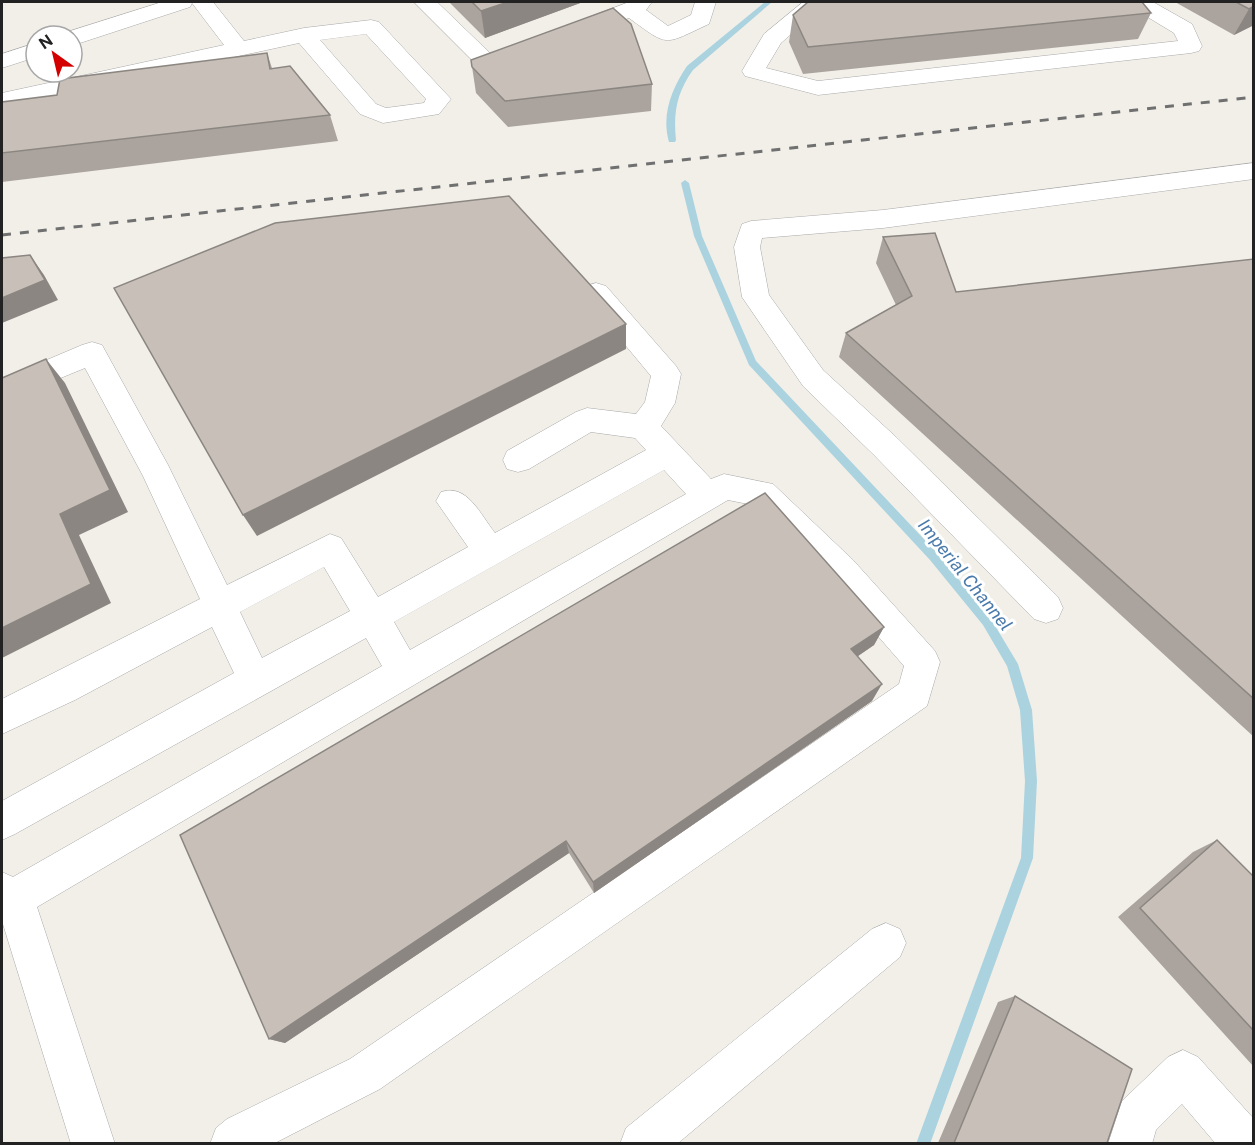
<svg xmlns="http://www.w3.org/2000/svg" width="1255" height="1145" font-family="'Public Sans',sans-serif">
  <rect width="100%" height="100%" fill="#f2efe9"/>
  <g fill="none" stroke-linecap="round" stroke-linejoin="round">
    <!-- stream -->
    <path fill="#aad3df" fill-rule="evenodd" d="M765 2H772L693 70C677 92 673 113 676 140L675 142H669C661 115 672 88 687 66Z
      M685 180 689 183 702 236 756 361 938 554 991 619 1018 664 1032 710 1037 781 1033 858 930 1144H916L1021 858 1025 781 1020 710 1007 666 983 625 930 560 749 365 694 236 681 183Z"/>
    <defs>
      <path id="minor" d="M162 2H213L244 41 304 28 371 20 379 22 451 99 439 114 383 123 360 114 299 43 2 107V93L224 45 192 3 190 7 80 43 72 45V36H62L64 33ZM366 34 426 99 424 103 386 108 376 104 320 40Z
        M414 2H437L493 56 521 46 529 48 532 53C524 65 495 73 482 70Z
        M629 2H652L646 10 668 26 691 15 695 2H716L709 24C663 45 670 48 629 18L577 37 569 35 566 30 569 25Z
        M803 2H823L824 5 781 43 766 68 818 81 1178 41 1174 33 1131 7 1129 2H1153L1192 24 1202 46 1199 51 1191 53 818 95 745 76 742 71 764 34Z
        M36 43V57L2 68V54Z
        M1254 163V179L883 228 762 238 760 247 769 295 823 370 896 437 1058 597 1063 608 1058 619 1046 623 1034 619 874 455 803 386 742 297 734 247 742 224 751 221 883 210Z
        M596 283 606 286 676 366 681 374 675 403 661 426 711 479 724 474 773 484 853 560 935 651 940 662 927 706 380 1089 273 1144H210L216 1128 227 1119 350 1059 899 684 904 666 829 580 753 505 728 500 37 907 115 1144H71L2 921V872L13 877 382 666 366 638 15 834 2 840V801L234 673 212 627 75 700 2 734V699L200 599 143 476 85 368 2 402V379L82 345 92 342 102 345 168 465 227 585 330 534 341 538 378 597 468 547 436 501 441 492C467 483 480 514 495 533L646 450 635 438 591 432 529 469 518 472 507 469 503 460 507 451 576 412 587 408 636 414 645 402 651 376 582 293 586 286ZM664 470 686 494 410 650 394 622ZM324 567 350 611 262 658 240 612Z
        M886 923 900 929 906 943 900 957 677 1144H620L626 1128 872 929Z
        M1183 1050 1198 1057 1254 1119V1144H1216L1182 1104 1156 1130 1152 1144H1108L1122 1101 1168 1057Z"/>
    </defs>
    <!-- minor casing -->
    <use href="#minor" stroke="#a9a9a9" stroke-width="1"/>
    <!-- minor -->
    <use href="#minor" fill="#fff" fill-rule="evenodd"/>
    <!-- rail -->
    <path stroke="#707070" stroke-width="3" stroke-dasharray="9 9" stroke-linecap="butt" d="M2 235 1254 97"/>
  </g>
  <!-- wall -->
  <path fill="#aba49e" d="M449 2H583L485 38Z
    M1175 2H1254V25L1234 35Z
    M1151 13 1138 39 803 74 789 42 793 15Z
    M267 53 272 68 330 115 338 141 2 182V102L57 95Z
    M471 60 652 84 651 111 508 127 476 93Z
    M883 237 956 292 1254 259V737L839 357 846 333 896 305 876 263Z
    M884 627 874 645 858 656 872 701 594 893 569 853 285 1043 269 1039Z
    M1217 840 1254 877V1067L1118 917 1193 852Z
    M1015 996 1107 1143H938L998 1002Z"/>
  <!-- shaded-wall -->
  <path fill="#8b8681" d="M508 2H583L485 38 481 11Z
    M1254 6V25L1234 35 1249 9Z
    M30 255 44 275 58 300 2 323V298Z
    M626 324V349L257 536 243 515Z
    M46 359 65 383 128 512 79 535 111 603 2 658V628L60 514Z
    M884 627 874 645 842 667 851 649Z
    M882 684 872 701 594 893 593 882Z
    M566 841 569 853 285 1043 269 1039Z"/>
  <!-- building -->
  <path fill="#c7bfb8" stroke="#8b8681" stroke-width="1.5" d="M472 2H508L481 11Z
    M808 2H1142L1151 13 808 47 793 15Z
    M1236 2H1254V6L1249 9Z
    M613 8 631 24 652 84 505 101 472 67 471 60Z
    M267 53 270 69 290 66 330 115 2 153V102L57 95 60 79Z
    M509 196 626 324 243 515 114 288 275 223Z
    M935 233 956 292 1254 259V699L846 333 912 296 883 237Z
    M30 255 45 280 2 298V258Z
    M46 359 110 490 60 514 91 584 2 628V378Z
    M765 493 884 627 851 649 882 684 593 882 566 841 269 1039 180 835Z
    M1217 840 1254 877V1031L1140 908Z
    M1015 996 1132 1069 1107 1143H954Z"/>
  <g text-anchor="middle" stroke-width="6" stroke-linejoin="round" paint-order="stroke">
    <!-- water labels -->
    <g font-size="18" font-style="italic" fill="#4a7aab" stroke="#fff">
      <text transform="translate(965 575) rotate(51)" y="6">Imperial Channel</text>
    </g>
  </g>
  <!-- border -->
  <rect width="1255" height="1145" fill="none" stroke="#222222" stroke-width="6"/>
  <!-- north arrow -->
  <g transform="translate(54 54) rotate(326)"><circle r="28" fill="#ffffff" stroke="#a7a7a7" stroke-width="1.5"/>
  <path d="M0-4.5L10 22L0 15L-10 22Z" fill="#d40000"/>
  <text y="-9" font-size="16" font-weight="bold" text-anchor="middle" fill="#222222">N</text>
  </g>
</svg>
